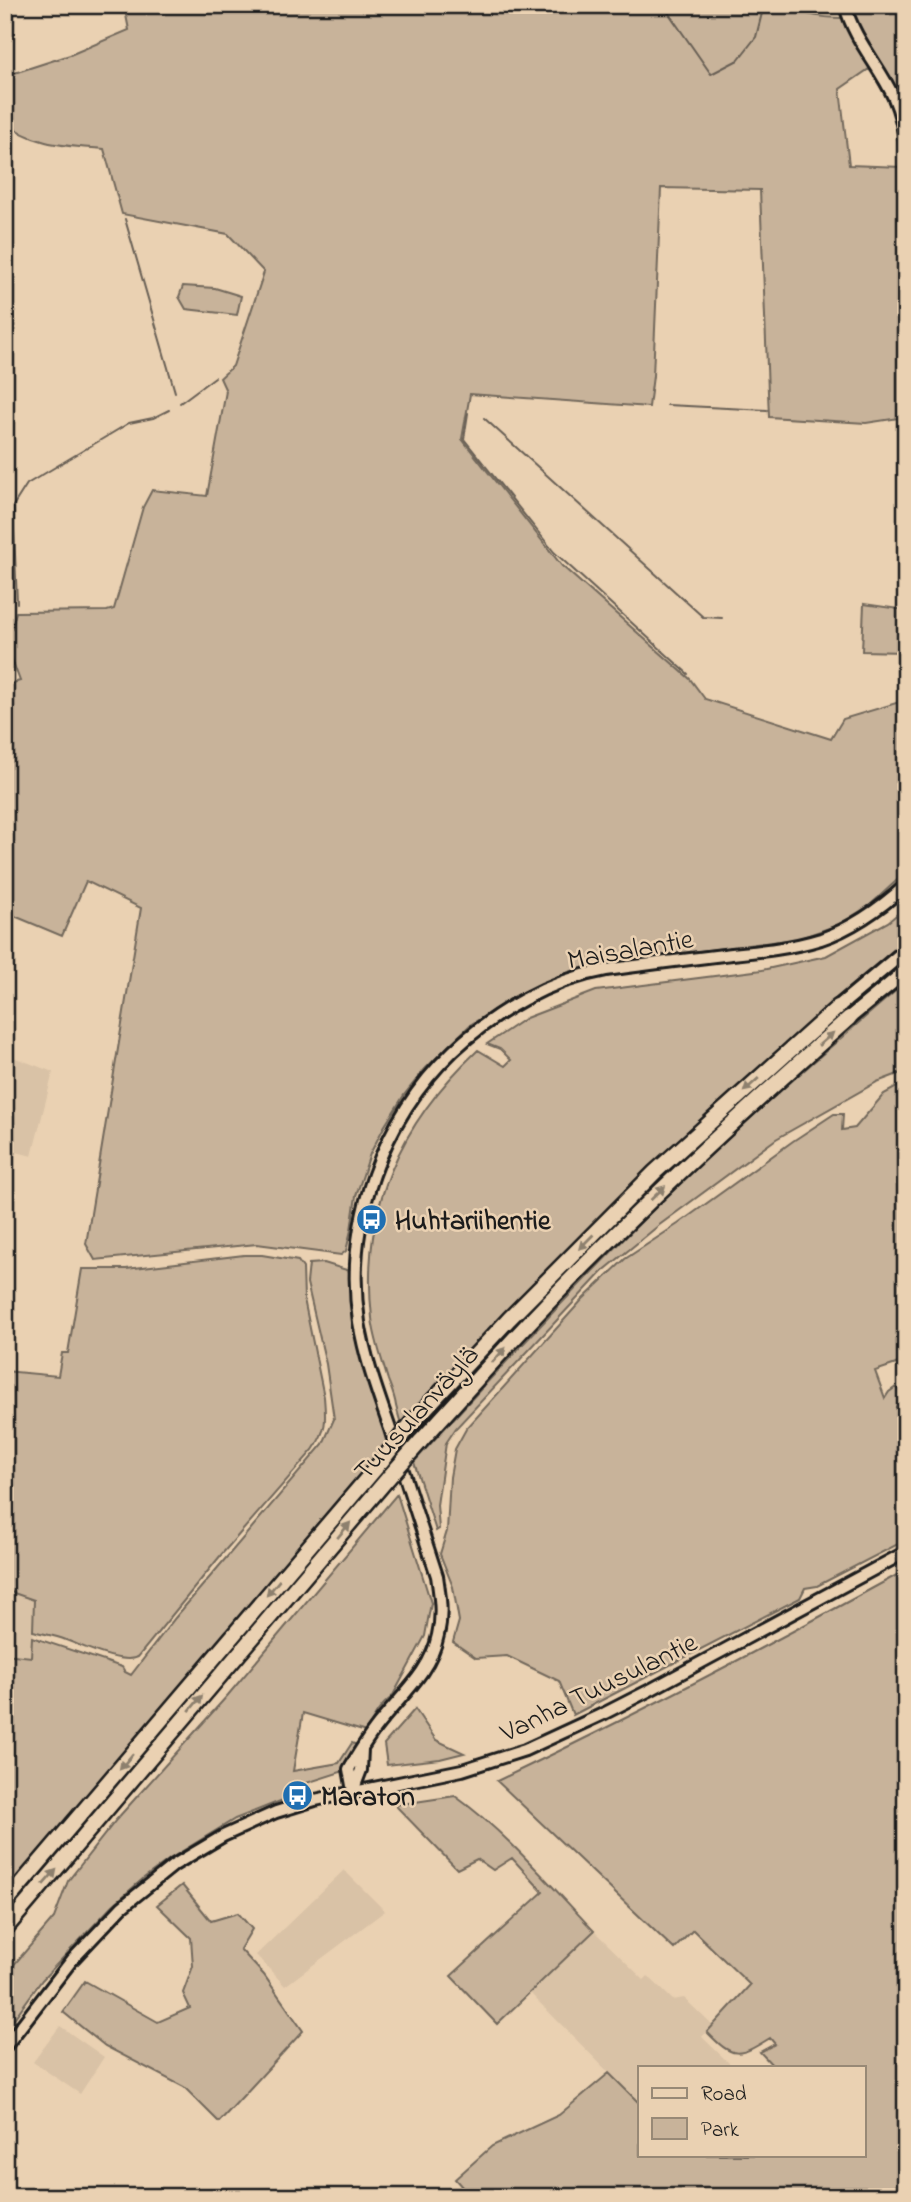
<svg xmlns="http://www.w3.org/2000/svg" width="911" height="2202" font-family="'Indie Flower',sans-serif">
  <rect width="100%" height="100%" fill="#ead1b2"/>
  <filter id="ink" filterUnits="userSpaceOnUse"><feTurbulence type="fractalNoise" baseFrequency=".0143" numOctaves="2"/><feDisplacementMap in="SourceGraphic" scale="14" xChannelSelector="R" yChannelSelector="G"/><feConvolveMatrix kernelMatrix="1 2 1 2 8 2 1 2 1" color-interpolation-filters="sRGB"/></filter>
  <g filter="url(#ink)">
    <!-- built -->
    <path fill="#d9c2a6" d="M5 1054 53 1072 32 1156 5 1149Z
      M5 1590 34 1600 32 1657 5 1654Z
      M344 1870 385 1911 285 1986 256 1955Z
      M594 1931 644 1980 648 1976 673 2000 684 1998 712 2025 702 2037 730 2064 727 2067H640V2104L530 1993Z
      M60 2026 104 2057 80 2094 33 2062Z"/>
    <!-- green -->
    <path fill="#c8b39a" stroke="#72685b" stroke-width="2" fill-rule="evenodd" d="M124 5H773C796 12 818 18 843 18L840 5H906V417L866 423 769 417 760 190 661 188 653 376 649 407 470 394 462 439 562 566 690 679 705 699 831 739 843 719 906 700V872L870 905 838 925 797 939 613 962 560 976 518 995 470 1025 425 1069 404 1095 384 1127 370 1154 356 1196 351 1230 346 1251 341 1255 257 1244 95 1260 86 1244 141 908 86 881 62 936 5 912V685L20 681 7 646 16 612 107 611 114 609 143 507 152 490 207 496 226 391 220 378 233 366 264 272 228 234 122 214 104 149C70 146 31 146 5 121V76L70 55 129 30ZM869 69C891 102 902 126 902 167L849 165 840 89Z
      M183 286 215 288 241 296 237 315 186 309 179 297Z
      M864 604 906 610V658L904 652 862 651Z
      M906 907V941C823 1010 741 1080 663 1155 572 1241 486 1334 402 1426 399 1419 398 1413 396 1406 395 1397 391 1388 388 1380 382 1360 374 1338 372 1318 360 1209 400 1123 478 1050L505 1066 511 1060 500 1049 487 1044 526 1018 596 991 762 970 826 956 888 922Z
      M906 982V1071L877 1082 776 1139 658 1226 602 1272 456 1428 446 1443 437 1505 439 1529 436 1531 414 1462C495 1373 576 1286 662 1201 740 1125 823 1053 906 982Z
      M906 1082V1356L896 1364 875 1371 885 1398 889 1392 896 1387 902 1395 896 1407 906 1413V1540L817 1586 805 1588 800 1598 573 1715 559 1681 507 1656 476 1658 453 1642 459 1621 453 1587 440 1554 447 1531 450 1477 455 1449 466 1429 582 1300 625 1259 678 1224 793 1141 834 1114H843L842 1130 855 1128 884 1094Z
      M244 1255H262L298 1261 303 1268 304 1299 324 1397C326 1421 327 1429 313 1450L221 1555 138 1657C122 1665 83 1646 66 1640 56 1636 44 1634 33 1631L34 1600 5 1590V1371L58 1376 62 1353H68L82 1269H126Z
      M324 1263 350 1271C354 1281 349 1300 352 1314 361 1358 375 1397 389 1440L5 1892V1654L31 1657 32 1637 122 1667 125 1672 131 1675 175 1618 323 1444 334 1419 326 1364 307 1283 309 1264Z
      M397 1494 431 1603 425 1636 392 1697C379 1706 373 1719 366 1732L303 1713 293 1771 339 1763 352 1743 357 1745 344 1771 303 1784 293 1796 235 1819 171 1858 145 1877 113 1905 42 1980 5 2031V1975L54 1918 68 1881 116 1820 228 1695Z
      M906 1570V2197H471L455 2179 492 2146 559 2115 609 2073 640 2104V2155H859L861 2156 864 2155V2067H774L760 2052 775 2044 770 2038C738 2058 733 2059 707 2032L750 1985 693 1930 674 1949 497 1781C636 1715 771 1644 906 1570Z
      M415 1709 436 1740 464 1753 440 1759 387 1765 384 1744Z
      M455 1796C507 1833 550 1885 594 1931L497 2024 451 1976 543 1892 512 1858 493 1870 477 1859 457 1869 395 1805Z
      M182 1885 211 1921 238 1913 252 1929 240 1949 264 1975 303 2031 219 2122 184 2087 105 2046 63 2012 85 1981 158 2022 190 2008 183 1993 193 1966 191 1938 157 1905Z"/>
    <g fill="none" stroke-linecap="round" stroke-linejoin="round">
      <!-- stream -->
      <path stroke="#685f54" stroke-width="2" d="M663 5 711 74 738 60 756 37 764 5
        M731 5 761 12
        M125 219 175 392
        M180 403 215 377
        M667 405 767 410
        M468 413 464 439 554 552 688 674
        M484 418 703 617 722 618
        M17 603 13 506 27 484 129 423 153 418 169 410"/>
      <defs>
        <path id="secondary" d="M845 5C854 41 880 66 894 98 901 114 904 130 906 147
          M353 1791 349 1769C359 1752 369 1735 382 1720 404 1693 431 1670 438 1635 443 1615 440 1596 437 1576 421 1527 405 1478 390 1429 378 1394 365 1359 359 1322 344 1224 382 1119 453 1051 494 1012 549 980 606 970 648 964 690 959 732 954 762 951 792 948 821 939 853 928 881 908 906 885
          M353 1791 361 1770 362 1749
          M5 2047 72 1960 122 1907 174 1865 223 1836 276 1812 315 1800 462 1770 525 1750 605 1713 650 1690 906 1552"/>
        <path id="trunk" d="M838 1007 906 950
          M849 1018 906 971"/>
        <path id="motorway" d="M410 1425 509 1319 655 1172 838 1007
          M420 1442C477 1379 534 1315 595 1255 677 1173 762 1095 849 1018
          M5 1903 381 1462
          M5 1929 389 1477"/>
      </defs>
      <!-- secondary casing -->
      <use href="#secondary" stroke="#1c1c1c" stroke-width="16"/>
      <!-- trunk casing -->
      <use href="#trunk" stroke="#1c1c1c" stroke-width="18"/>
      <!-- motorway casing -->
      <use href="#motorway" stroke="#1c1c1c" stroke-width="19"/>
      <!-- secondary -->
      <use href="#secondary" stroke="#ead1b2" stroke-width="10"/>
      <!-- trunk -->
      <use href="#trunk" stroke="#ead1b2" stroke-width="12"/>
      <!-- motorway -->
      <use href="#motorway" stroke="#ead1b2" stroke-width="14"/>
      <defs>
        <path id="motorway-bridge" d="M381 1462 410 1425
          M389 1477 420 1442"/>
      </defs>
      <!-- motorway-bridge casing -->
      <use href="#motorway-bridge" stroke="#1c1c1c" stroke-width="19" stroke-linecap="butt"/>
      <!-- motorway-bridge -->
      <use href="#motorway-bridge" stroke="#ead1b2" stroke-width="14"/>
    </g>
    <!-- one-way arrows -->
    <defs><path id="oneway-solid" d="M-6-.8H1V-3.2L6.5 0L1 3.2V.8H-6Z" transform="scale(1.75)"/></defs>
    <g fill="#8d806e">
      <use href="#oneway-solid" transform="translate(826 1039) rotate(-41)"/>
      <use href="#oneway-solid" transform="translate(751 1085) rotate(138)"/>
      <use href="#oneway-solid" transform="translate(658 1193) rotate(-44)"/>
      <use href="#oneway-solid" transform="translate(586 1242) rotate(135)"/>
      <use href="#oneway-solid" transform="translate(499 1355) rotate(-48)"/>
      <use href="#oneway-solid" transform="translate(344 1530) rotate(-50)"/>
      <use href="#oneway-solid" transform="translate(273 1588) rotate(130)"/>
      <use href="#oneway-solid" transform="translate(196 1703) rotate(-50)"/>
      <use href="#oneway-solid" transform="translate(126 1762) rotate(130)"/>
      <use href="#oneway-solid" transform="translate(50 1877) rotate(-49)"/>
    </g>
  </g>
  <!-- icons -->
  <defs>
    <symbol id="bus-disc" viewBox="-11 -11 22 22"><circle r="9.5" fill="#1f6fb2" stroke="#ead1b2"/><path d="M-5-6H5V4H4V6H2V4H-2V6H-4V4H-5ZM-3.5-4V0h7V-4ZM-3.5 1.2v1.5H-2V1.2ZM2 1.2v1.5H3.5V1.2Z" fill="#fff"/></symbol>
  </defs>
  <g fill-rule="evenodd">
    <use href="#bus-disc" x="354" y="1202" width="35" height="35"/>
    <use href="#bus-disc" x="280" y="1778" width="35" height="35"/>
  </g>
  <g text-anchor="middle" stroke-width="5" stroke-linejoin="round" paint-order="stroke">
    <!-- street labels -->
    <g font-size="28" fill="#1c1c1c" stroke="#ead1b2">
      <text transform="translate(630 948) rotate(-10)" y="10">Maisalantie</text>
      <text transform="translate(415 1412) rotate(-48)" y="10">Tuusulanväylä</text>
      <text transform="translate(598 1686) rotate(-26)" y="10">Vanha Tuusulantie</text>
    </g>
    <!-- poi labels -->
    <g font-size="28" font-weight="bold" fill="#1c1c1c" stroke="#ead1b2" text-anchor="start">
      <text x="395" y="1229">Huhtariihentie</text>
      <text x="321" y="1805">Maraton</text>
    </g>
  </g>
  <!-- margin -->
  <rect width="911" height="2202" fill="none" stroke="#ead1b2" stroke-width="28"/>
  <rect x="14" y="14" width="883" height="2174" fill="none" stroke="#1c1c1c" stroke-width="2.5" filter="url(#ink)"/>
  <!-- legend -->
  <rect x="638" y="2066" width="228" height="91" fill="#ead1b2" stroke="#988976" stroke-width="2"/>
  <rect x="652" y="2088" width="35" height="10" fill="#ead1b2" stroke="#988976" stroke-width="2"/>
  <text x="701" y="2100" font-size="21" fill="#1c1c1c">Road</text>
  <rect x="652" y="2118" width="35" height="21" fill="#c8b39a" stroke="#988976" stroke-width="2"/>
  <text x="701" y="2136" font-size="21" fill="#1c1c1c">Park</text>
</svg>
